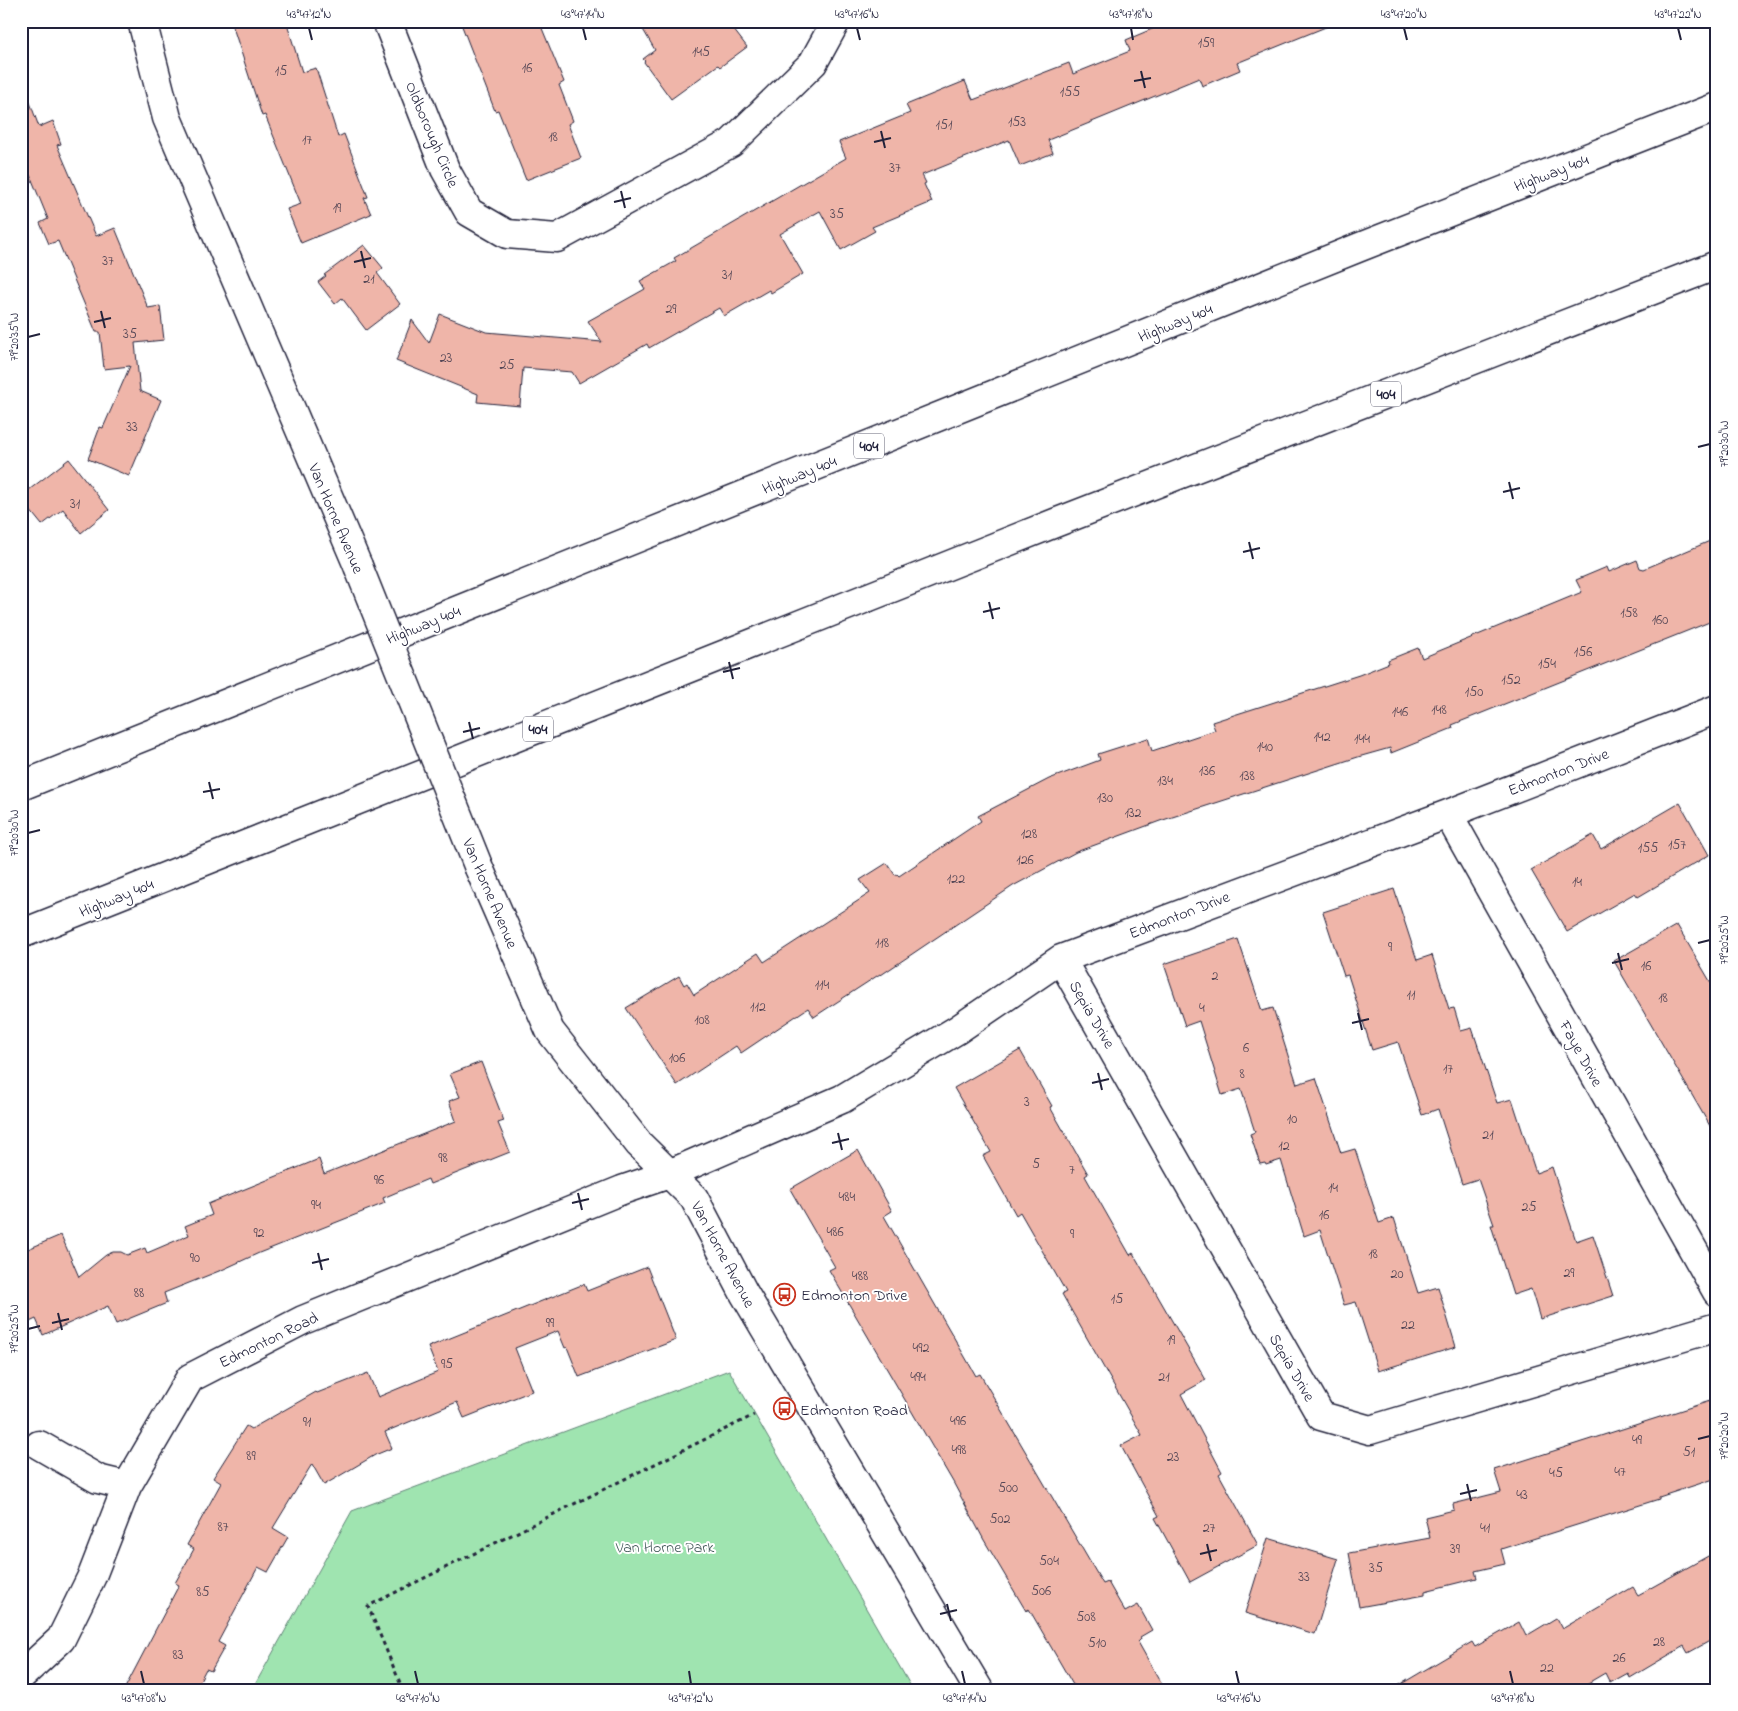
<svg xmlns="http://www.w3.org/2000/svg" width="1738" height="1711" font-family="'Indie Flower',sans-serif">
  <rect width="100%" height="100%" fill="#fff"/>
  <filter id="ink" filterUnits="userSpaceOnUse"><feTurbulence type="fractalNoise" baseFrequency=".02" numOctaves="2"/><feDisplacementMap in="SourceGraphic" scale="10" xChannelSelector="R" yChannelSelector="G"/><feConvolveMatrix kernelMatrix="1 2 1 2 8 2 1 2 1" color-interpolation-filters="sRGB"/></filter>
  <g filter="url(#ink)">
    <!-- green -->
    <path fill="#9fe4b0" stroke="#608376" d="M729 1370 913 1690H252L352 1511Z"/>
    <!-- building -->
    <path fill="#efb5a9" stroke="#22223b" d="M231 21H286L302 72 316 68 338 137 344 134 368 197 364 198 371 214 301 243 287 209 301 204 265 115 262 116Z
      M460 21H539L564 82 559 85 573 121 568 124 581 158 526 180 498 110 495 111Z
      M638 21H727L747 47 720 67 718 65 671 99 644 62 645 61 643 59 655 50Z
      M1171 21 1338 22 1237 63 1240 70 1202 86 1199 78 1048 140 1053 153 1020 166 1009 140 922 175 926 183 924 184 932 202 872 227 875 231 841 250 820 211 780 234 803 274 771 293 769 290 724 316 719 308 649 348 647 344 579 383 572 372 523 368 520 406 477 402 478 394 396 361 412 320 429 343 440 314 486 332 602 342 588 321 645 289 640 281 676 261 674 258 846 158 839 142 910 113 906 105 965 81 973 100 1069 63 1073 74 1130 51 1126 40Z
      M21 86H24L39 127 53 121 61 144 57 145 96 236 115 228 148 308 160 306 164 340 135 343 140 391 161 400 129 476 88 459 100 427 103 428 130 366 104 369 100 332H96L58 241 49 244 40 223 48 219 30 175 21 178Z
      M364 245 383 268 377 273 400 304 366 330 342 298 335 304 318 282 326 276 324 275Z
      M69 459 109 510 81 533 63 509 42 525 21 499V496Z
      M1717 538V619L1452 725 1453 728 1391 753 1390 748 1358 757 1160 821 1076 852 1013 886 881 975 880 974 814 1017 808 1008 741 1053 736 1046 677 1085 626 1008 679 976 684 985 687 983 694 995 758 953 764 962 870 893 860 880 887 863 895 875 897 874 899 876 981 821 978 816 1049 779 1100 760 1098 754 1148 738 1152 751 1215 730 1212 722 1359 675 1389 663 1388 660 1418 648 1422 658 1582 592 1576 580 1607 567 1609 572 1637 560 1640 568 1644 569Z
      M1680 803 1709 855 1638 897 1635 893 1567 932 1531 870 1593 835 1601 849Z
      M1394 889 1417 960 1432 955 1449 1009 1454 1008 1461 1031 1472 1028 1497 1103 1512 1099 1536 1173 1552 1167 1576 1241 1593 1235 1613 1296 1540 1319 1531 1289 1513 1295 1491 1225H1494L1478 1179 1462 1184 1438 1109 1422 1115 1398 1042 1372 1050 1348 975 1344 976 1323 912Z
      M1677 925 1717 993V1138L1614 961Z
      M1238 939 1262 1011 1273 1008 1297 1084 1316 1078 1341 1153 1355 1149 1379 1223 1394 1218 1418 1293 1438 1287 1456 1347 1378 1371 1356 1302 1344 1305 1320 1230 1304 1236 1281 1160 1266 1165 1265 1163 1260 1164 1250 1134 1255 1132 1241 1089 1222 1095 1199 1021 1185 1026 1164 964Z
      M1020 1050 1052 1106 1050 1107 1088 1174 1085 1176 1130 1255 1133 1253 1206 1380 1181 1394 1222 1472 1219 1474 1258 1545 1190 1582 1155 1518 1159 1516 1121 1446 1142 1435 1062 1294 1066 1292 1020 1212 1016 1215 983 1156 991 1152 954 1088Z
      M481 1062 504 1121 498 1123 510 1152 430 1184 428 1179 383 1198 385 1203 259 1253 224 1269 164 1293 167 1303 116 1324 108 1306 43 1335 36 1319 21 1326V1252L61 1235 79 1277 106 1255 113 1252H121L127 1255 145 1248 147 1253 189 1235 185 1226 212 1215 208 1204 319 1159 324 1174 456 1121 449 1101 460 1097 450 1074Z
      M858 1150 892 1211 884 1216 976 1376 980 1374 1103 1584 1108 1582 1125 1612 1138 1605 1152 1630 1140 1637 1141 1639 1138 1642 1165 1690H1076L1029 1609 1026 1611 984 1540 953 1482 829 1270 835 1267 790 1189Z
      M647 1267 676 1340 579 1377 567 1347 565 1348 558 1331 515 1348 532 1391 464 1418 457 1402 385 1432 392 1448 375 1455 324 1485 312 1464 273 1528 288 1537 268 1572 258 1567 218 1642 225 1646 211 1671 206 1669 195 1690H124L179 1585 175 1583 194 1549 187 1545 221 1483 213 1478 246 1426 251 1429 316 1392 317 1393 368 1373 378 1397 438 1372 428 1347 584 1284 587 1291Z
      M1710 1401 1717 1421V1478L1659 1497V1499L1501 1549 1505 1564 1475 1571 1477 1578 1425 1591V1595L1359 1607 1349 1553 1430 1538 1425 1517 1454 1510 1453 1504 1501 1492 1494 1470Z
      M1268 1538 1338 1559 1315 1634 1245 1613Z
      M1710 1555 1717 1567V1637L1688 1653 1684 1646 1630 1678 1628 1673 1610 1683 1605 1673 1576 1690H1391L1472 1642 1475 1647 1519 1622 1526 1636 1556 1618 1562 1629 1633 1587 1638 1595Z"/>
    <g fill="none" stroke-linecap="round" stroke-linejoin="round">
      <defs>
        <path id="street" d="M387 21 445 169 469 212 507 234 557 238 731 143 813 63 836 21
          M1448 814 1717 1292
          M1061 959 1321 1416 1370 1430 1717 1327
          M39 1445 98 1479 127 1486
          M21 1676 61 1639 92 1576 127 1486 190 1378 303 1320 622 1190 669 1174 842 1099 957 1030 1061 959 1448 814 1717 709"/>
        <path id="secondary" d="M142 21 167 118 358 566
          M479 868 550 1031 639 1144 694 1198 744 1293 979 1690"/>
        <path id="highway" d="M21 786 1360 247 1717 107
          M21 934 1055 523 1717 265"/>
      </defs>
      <!-- street casing -->
      <use href="#street" stroke="#22223b" stroke-width="31"/>
      <!-- secondary casing -->
      <use href="#secondary" stroke="#22223b" stroke-width="31"/>
      <!-- highway casing -->
      <use href="#highway" stroke="#22223b" stroke-width="31"/>
      <!-- path -->
      <path stroke="#22223b" stroke-width="3" stroke-dasharray="4 4" stroke-linecap="butt" d="M403 1690 368 1606 754 1415"/>
      <!-- street -->
      <use href="#street" stroke="#fff" stroke-width="28"/>
      <!-- secondary -->
      <use href="#secondary" stroke="#fff" stroke-width="28"/>
      <!-- highway -->
      <use href="#highway" stroke="#fff" stroke-width="28"/>
      <defs>
        <path id="secondary-bridge" d="M358 566 479 868"/>
      </defs>
      <!-- secondary-bridge casing -->
      <use href="#secondary-bridge" stroke="#22223b" stroke-width="31" stroke-linecap="butt"/>
      <!-- secondary-bridge -->
      <use href="#secondary-bridge" stroke="#fff" stroke-width="28"/>
    </g>
  </g>
  <!-- ticks -->
  <path fill="none" stroke="#22223b" stroke-width="2" d="M309 28 312 40M583 28 586 40M857 28 860 40M1131 28 1133 40M1404 28 1407 40M1678 28 1681 40M1141 71 1145 88M1134 81 1151 78M881 131 885 148M874 142 891 138M621 191 625 208M614 202 631 198M361 251 365 268M354 262 371 258M101 311 105 328M94 322 111 318M28 337 40 334M1698 447 1710 444M1509 482 1513 499M1503 492 1520 488M1249 542 1253 559M1243 552 1260 548M989 602 993 619M983 612 1000 608M729 662 733 679M723 672 740 668M469 722 473 739M463 732 480 728M209 782 213 799M203 792 220 789M28 833 40 830M1698 943 1710 940M1618 953 1622 970M1612 963 1629 959M1358 1013 1362 1030M1352 1023 1369 1019M1098 1073 1102 1090M1092 1083 1109 1079M838 1133 842 1150M832 1143 849 1139M578 1193 582 1210M572 1203 589 1199M318 1253 322 1270M312 1263 329 1259M58 1313 62 1330M52 1323 69 1319M28 1329 40 1326M1698 1439 1710 1436M1467 1484 1471 1501M1460 1494 1477 1490M1207 1544 1211 1561M1200 1554 1217 1550M947 1604 951 1621M940 1614 957 1610M141 1671 144 1684M415 1671 418 1684M689 1671 691 1684M962 1671 965 1684M1236 1671 1239 1684M1510 1671 1513 1684"/>
  <!-- icons -->
  <defs>
    <symbol id="bus-ring" viewBox="-11 -11 22 22"><circle r="9.5" fill="#fff" stroke="#c8321e" stroke-width="1.5"/><path d="M-5-6H5V4H4V6H2V4H-2V6H-4V4H-5ZM-3.5-4V0h7V-4ZM-3.5 1.2v1.5H-2V1.2ZM2 1.2v1.5H3.5V1.2Z" fill="#c8321e"/></symbol>
  </defs>
  <g fill-rule="evenodd">
    <use href="#bus-ring" x="772" y="1282" width="25" height="25"/>
    <use href="#bus-ring" x="772" y="1396" width="25" height="25"/>
  </g>
  <g text-anchor="middle" stroke-width="4" stroke-linejoin="round" paint-order="stroke">
    <!-- number labels -->
    <g font-size="14" fill="#554756">
      <text x="1206" y="47">159</text>
      <text x="701" y="56">145</text>
      <text x="527" y="72">16</text>
      <text x="281" y="75">15</text>
      <text x="1070" y="96">155</text>
      <text x="1017" y="126">153</text>
      <text x="944" y="129">151</text>
      <text x="553" y="141">18</text>
      <text x="307" y="144">17</text>
      <text x="895" y="172">37</text>
      <text x="337" y="212">19</text>
      <text x="837" y="218">35</text>
      <text x="108" y="265">37</text>
      <text x="727" y="279">31</text>
      <text x="369" y="283">21</text>
      <text x="671" y="313">29</text>
      <text x="130" y="338">35</text>
      <text x="446" y="362">23</text>
      <text x="507" y="369">25</text>
      <text x="132" y="431">33</text>
      <text x="75" y="508">31</text>
      <text x="1629" y="617">158</text>
      <text x="1660" y="624">160</text>
      <text x="1583" y="656">156</text>
      <text x="1547" y="668">154</text>
      <text x="1511" y="684">152</text>
      <text x="1474" y="696">150</text>
      <text x="1439" y="714">148</text>
      <text x="1400" y="716">146</text>
      <text x="1322" y="741">142</text>
      <text x="1362" y="743">144</text>
      <text x="1265" y="751">140</text>
      <text x="1207" y="775">136</text>
      <text x="1247" y="780">138</text>
      <text x="1165" y="785">134</text>
      <text x="1105" y="802">130</text>
      <text x="1133" y="817">132</text>
      <text x="1029" y="838">128</text>
      <text x="1677" y="849">157</text>
      <text x="1648" y="852">155</text>
      <text x="1025" y="864">126</text>
      <text x="956" y="883">122</text>
      <text x="1577" y="886">14</text>
      <text x="882" y="947">118</text>
      <text x="1390" y="951">9</text>
      <text x="1646" y="970">16</text>
      <text x="1215" y="980">2</text>
      <text x="822" y="989">114</text>
      <text x="1411" y="999">11</text>
      <text x="1663" y="1002">18</text>
      <text x="758" y="1011">112</text>
      <text x="1202" y="1012">4</text>
      <text x="702" y="1024">108</text>
      <text x="1246" y="1052">6</text>
      <text x="677" y="1062">106</text>
      <text x="1448" y="1073">17</text>
      <text x="1242" y="1078">8</text>
      <text x="1027" y="1106">3</text>
      <text x="1292" y="1123">10</text>
      <text x="1488" y="1139">21</text>
      <text x="1284" y="1150">12</text>
      <text x="443" y="1162">98</text>
      <text x="1036" y="1168">5</text>
      <text x="1072" y="1174">7</text>
      <text x="379" y="1184">96</text>
      <text x="1333" y="1192">14</text>
      <text x="847" y="1201">484</text>
      <text x="316" y="1209">94</text>
      <text x="1529" y="1211">25</text>
      <text x="1324" y="1219">16</text>
      <text x="835" y="1236">486</text>
      <text x="259" y="1237">92</text>
      <text x="1072" y="1238">9</text>
      <text x="1373" y="1258">18</text>
      <text x="195" y="1262">90</text>
      <text x="1569" y="1277">29</text>
      <text x="1397" y="1278">20</text>
      <text x="860" y="1280">488</text>
      <text x="139" y="1297">88</text>
      <text x="1117" y="1303">15</text>
      <text x="550" y="1327">99</text>
      <text x="1408" y="1329">22</text>
      <text x="1171" y="1344">19</text>
      <text x="921" y="1352">492</text>
      <text x="447" y="1368">95</text>
      <text x="918" y="1381">494</text>
      <text x="1164" y="1381">21</text>
      <text x="958" y="1425">496</text>
      <text x="307" y="1426">91</text>
      <text x="1637" y="1444">49</text>
      <text x="959" y="1454">498</text>
      <text x="1689" y="1456">51</text>
      <text x="251" y="1460">89</text>
      <text x="1173" y="1461">23</text>
      <text x="1620" y="1476">47</text>
      <text x="1556" y="1477">45</text>
      <text x="1008" y="1492">500</text>
      <text x="1522" y="1499">43</text>
      <text x="1000" y="1523">502</text>
      <text x="223" y="1531">87</text>
      <text x="1209" y="1532">27</text>
      <text x="1485" y="1532">41</text>
      <text x="1455" y="1553">39</text>
      <text x="1049" y="1565">504</text>
      <text x="1376" y="1572">35</text>
      <text x="1304" y="1581">33</text>
      <text x="1041" y="1595">506</text>
      <text x="203" y="1596">85</text>
      <text x="1086" y="1621">508</text>
      <text x="1659" y="1646">28</text>
      <text x="1097" y="1647">510</text>
      <text x="178" y="1659">83</text>
      <text x="1619" y="1662">26</text>
      <text x="1547" y="1672">22</text>
    </g>
    <!-- shield labels -->
    <g fill="#fff" stroke="#646476" stroke-width="1">
      <rect x="1371" y="381.5" width="30" height="25" rx="4"/>
      <rect x="854" y="433.5" width="30" height="25" rx="4"/>
      <rect x="523" y="716.5" width="30" height="25" rx="4"/>
    </g>
    <g font-size="15" font-weight="bold" fill="#22223b">
      <text x="1386" y="399">404</text>
      <text x="869" y="451">404</text>
      <text x="538" y="734">404</text>
    </g>
    <!-- street labels -->
    <g font-size="16" fill="#22223b" stroke="#fff">
      <text transform="translate(433 134) rotate(67)" y="6">Oldborough Circle</text>
      <text transform="translate(1551 172) rotate(-21)" y="6">Highway 404</text>
      <text transform="translate(1175 322) rotate(-22)" y="6">Highway 404</text>
      <text transform="translate(799 474) rotate(-22)" y="6">Highway 404</text>
      <text transform="translate(337 518) rotate(67)" y="6">Van Horne Avenue</text>
      <text transform="translate(423 624) rotate(-22)" y="6">Highway 404</text>
      <text transform="translate(1558 771) rotate(-21)" y="6">Edmonton Drive</text>
      <text transform="translate(491 893) rotate(67)" y="6">Van Horne Avenue</text>
      <text transform="translate(116 897) rotate(-22)" y="6">Highway 404</text>
      <text transform="translate(1179 914) rotate(-21)" y="6">Edmonton Drive</text>
      <text transform="translate(1093 1014) rotate(60)" y="6">Sepia Drive</text>
      <text transform="translate(1582 1053) rotate(61)" y="6">Faye Drive</text>
      <text transform="translate(724 1254) rotate(62)" y="6">Van Horne Avenue</text>
      <text transform="translate(268 1339) rotate(-26)" y="6">Edmonton Road</text>
      <text transform="translate(1293 1367) rotate(60)" y="6">Sepia Drive</text>
    </g>
    <!-- poi labels -->
    <g font-size="16" fill="#22223b" stroke="#fff" text-anchor="start">
      <text x="801" y="1300">Edmonton Drive</text>
      <text x="800" y="1415">Edmonton Road</text>
    </g>
    <!-- park labels -->
    <g font-size="16" fill="#485c5e" stroke="#fff">
      <text x="665" y="1552">Van Horne Park</text>
    </g>
  </g>
  <!-- margin -->
  <rect width="1738" height="1711" fill="none" stroke="#fff" stroke-width="55"/>
  <rect x="28" y="28" width="1682" height="1656" fill="none" stroke="#22223b" stroke-width="2"/>
  <g font-size="12" text-anchor="middle" fill="#22223b">
    <text x="309" y="18">43°47'12"N</text>
    <text x="583" y="18">43°47'14"N</text>
    <text x="857" y="18">43°47'16"N</text>
    <text x="1131" y="18">43°47'18"N</text>
    <text x="1404" y="18">43°47'20"N</text>
    <text x="1678" y="18">43°47'22"N</text>
    <text transform="translate(14 337) rotate(-90)" y="4">79°20'35"W</text>
    <text transform="translate(1724 444) rotate(-90)" y="4">79°20'30"W</text>
    <text transform="translate(14 833) rotate(-90)" y="4">79°20'30"W</text>
    <text transform="translate(1724 940) rotate(-90)" y="4">79°20'25"W</text>
    <text transform="translate(14 1329) rotate(-90)" y="4">79°20'25"W</text>
    <text transform="translate(1724 1436) rotate(-90)" y="4">79°20'20"W</text>
    <text x="144" y="1702">43°47'08"N</text>
    <text x="418" y="1702">43°47'10"N</text>
    <text x="691" y="1702">43°47'12"N</text>
    <text x="965" y="1702">43°47'14"N</text>
    <text x="1239" y="1702">43°47'16"N</text>
    <text x="1513" y="1702">43°47'18"N</text>
  </g>
</svg>
